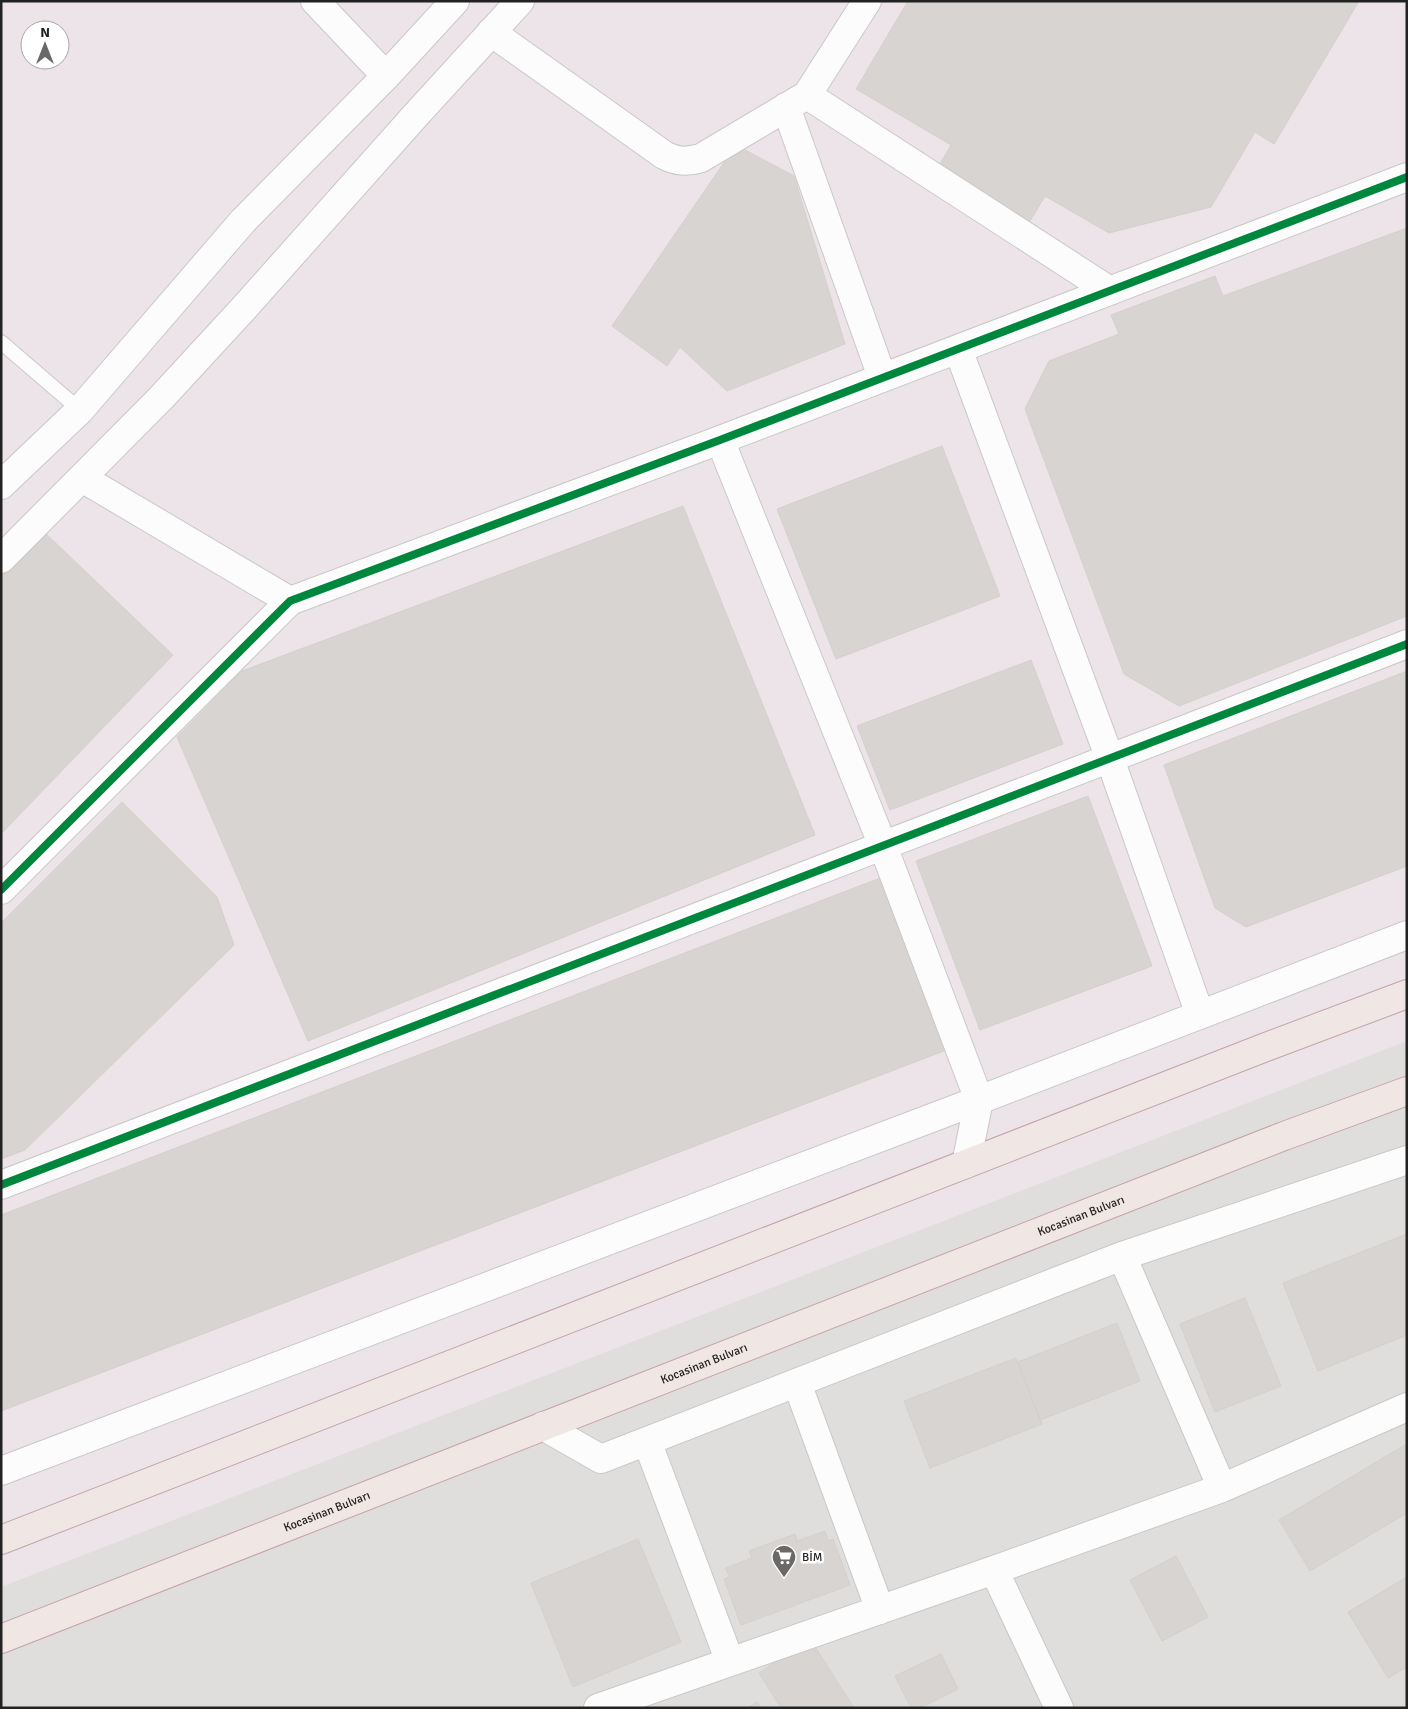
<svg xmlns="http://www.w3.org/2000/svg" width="1408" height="1709" font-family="Signika,sans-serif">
  <rect width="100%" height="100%" fill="#f0eeeb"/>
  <!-- residential -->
  <path fill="#dfdedc" d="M1407 1029V1708H1V1585Z"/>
  <!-- industrial -->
  <path fill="#ede4e9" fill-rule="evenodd" d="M1 1H1407V1041L1 1587ZM30 30H60V60H30Z"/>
  <!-- building -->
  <path fill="#d7d4d2" stroke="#d3d0cc" d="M908 1H1359L1274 144 1255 132 1211 207 1109 233 1045 196 1029 223 937 169 951 145 856 89Z
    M736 145 794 176 845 344 727 391 680 347 667 366 612 326Z
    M1407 228V616L1179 706 1124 674 1025 409 1049 361 1119 334 1111 315 1215 276 1223 296Z
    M942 446 1000 596 836 659 777 509Z
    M683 506 815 835 308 1041 177 737 242 671Z
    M43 531 173 655 1 834V574Z
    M1031 660 1063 744 890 810 857 726Z
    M1407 671V866L1246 927 1215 908 1164 765Z
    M1088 796 1152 966 980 1030 916 861Z
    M122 802 217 897 234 945 25 1150 1 1159V923Z
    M883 877 949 1049 1 1411V1215Z
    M1407 1234V1335L1318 1371 1283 1283Z
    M1245 1298 1281 1386 1215 1412 1180 1324Z
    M1117 1323 1140 1381 1040 1420 1018 1362Z
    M1016 1358 1042 1424 930 1468 904 1401Z
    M1405 1445 1407 1448V1513L1310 1571 1279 1520Z
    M825 1531 828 1541 833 1539 850 1585 741 1625 724 1579 729 1577 726 1568 752 1558 749 1551 795 1534 797 1541Z
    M638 1539 681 1642 573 1687 531 1583Z
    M1176 1556 1208 1617 1162 1641 1130 1580Z
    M1407 1577V1667L1388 1678 1348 1612Z
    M810 1639 854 1708H781L759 1673Z
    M941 1654 958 1689 920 1708H911L895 1676Z
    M757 1702 761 1708H748Z"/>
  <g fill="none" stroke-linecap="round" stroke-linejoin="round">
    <defs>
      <path id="service" d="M1 342 80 410"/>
      <path id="minor" d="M315 1 386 76
        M491 32 664 155C677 162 687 162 701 158L807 95 867 1
        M807 95 1110 291
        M786 107 882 377
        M958 349 1110 759 1200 1015
        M720 440 883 846 979 1100 966 1164
        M82 478 290 601
        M1 485 80 410 243 221 386 76 455 1
        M1 559 161 398 244 308 415 116 520 1
        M1 890 290 601 720 440 1407 177
        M1 1185 1407 644
        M1122 1256 1222 1488
        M797 1383 880 1610
        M543 1426 601 1459 1122 1256 1407 1160
        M647 1441 730 1662
        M1 1471 979 1100 1407 935
        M994 1570 1059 1708
        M598 1708 994 1570 1222 1488 1407 1407"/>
      <g id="trunk">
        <path d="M1 1540 1266 1047 1407 994"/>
        <path id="s1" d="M1 1639 1284 1136 1407 1091"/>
      </g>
    </defs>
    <!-- service casing -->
    <use href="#service" stroke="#c9c8c7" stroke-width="16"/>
    <!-- minor casing -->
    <use href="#minor" stroke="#c9c8c7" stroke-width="30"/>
    <!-- trunk casing -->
    <use href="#trunk" stroke="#c5a2ac" stroke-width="30"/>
    <!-- service -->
    <use href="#service" stroke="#fdfcfc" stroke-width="14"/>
    <!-- minor -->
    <use href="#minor" stroke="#fdfcfc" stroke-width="28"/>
    <!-- trunk -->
    <use href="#trunk" stroke="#f0e6e4" stroke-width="28"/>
    <defs>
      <path id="cycleway" d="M1 890 290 601 720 440 1407 177
        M1 1185 1407 644"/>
    </defs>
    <!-- cycleway casing -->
    <use href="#cycleway" stroke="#fff" stroke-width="11"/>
    <!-- cycleway -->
    <use href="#cycleway" stroke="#00873e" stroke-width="8"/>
  </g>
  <!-- icons -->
  <defs>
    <symbol id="supermarket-pin" viewBox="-11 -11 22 30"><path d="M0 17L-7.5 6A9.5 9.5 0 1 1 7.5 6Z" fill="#6a6968" stroke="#fff"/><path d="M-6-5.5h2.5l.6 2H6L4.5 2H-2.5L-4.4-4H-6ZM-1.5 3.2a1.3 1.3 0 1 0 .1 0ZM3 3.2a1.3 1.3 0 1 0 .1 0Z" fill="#fff"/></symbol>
  </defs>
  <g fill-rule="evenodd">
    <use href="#supermarket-pin" x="770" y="1543" width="28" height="38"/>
  </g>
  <g text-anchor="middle" stroke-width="5" stroke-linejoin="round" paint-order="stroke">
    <!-- street labels -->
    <g font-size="12" fill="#222" stroke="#fff">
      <text dy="4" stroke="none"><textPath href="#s1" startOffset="1160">Kocasinan Bulvarı</textPath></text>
      <text dy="4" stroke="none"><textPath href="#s1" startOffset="755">Kocasinan Bulvarı</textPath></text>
      <text dy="4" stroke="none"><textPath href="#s1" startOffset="350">Kocasinan Bulvarı</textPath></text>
    </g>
    <!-- poi labels -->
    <g font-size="12" fill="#222" stroke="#fff" text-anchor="start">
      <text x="802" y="1561">BİM</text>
    </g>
  </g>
  <!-- border -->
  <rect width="1408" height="1709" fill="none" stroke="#222222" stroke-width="5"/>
  <!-- north arrow -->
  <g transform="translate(45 45)"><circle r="24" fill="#ffffff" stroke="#a7a7a7"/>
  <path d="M0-4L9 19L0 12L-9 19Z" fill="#6a6968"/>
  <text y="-8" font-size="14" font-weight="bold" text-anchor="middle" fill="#222222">N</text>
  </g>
</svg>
